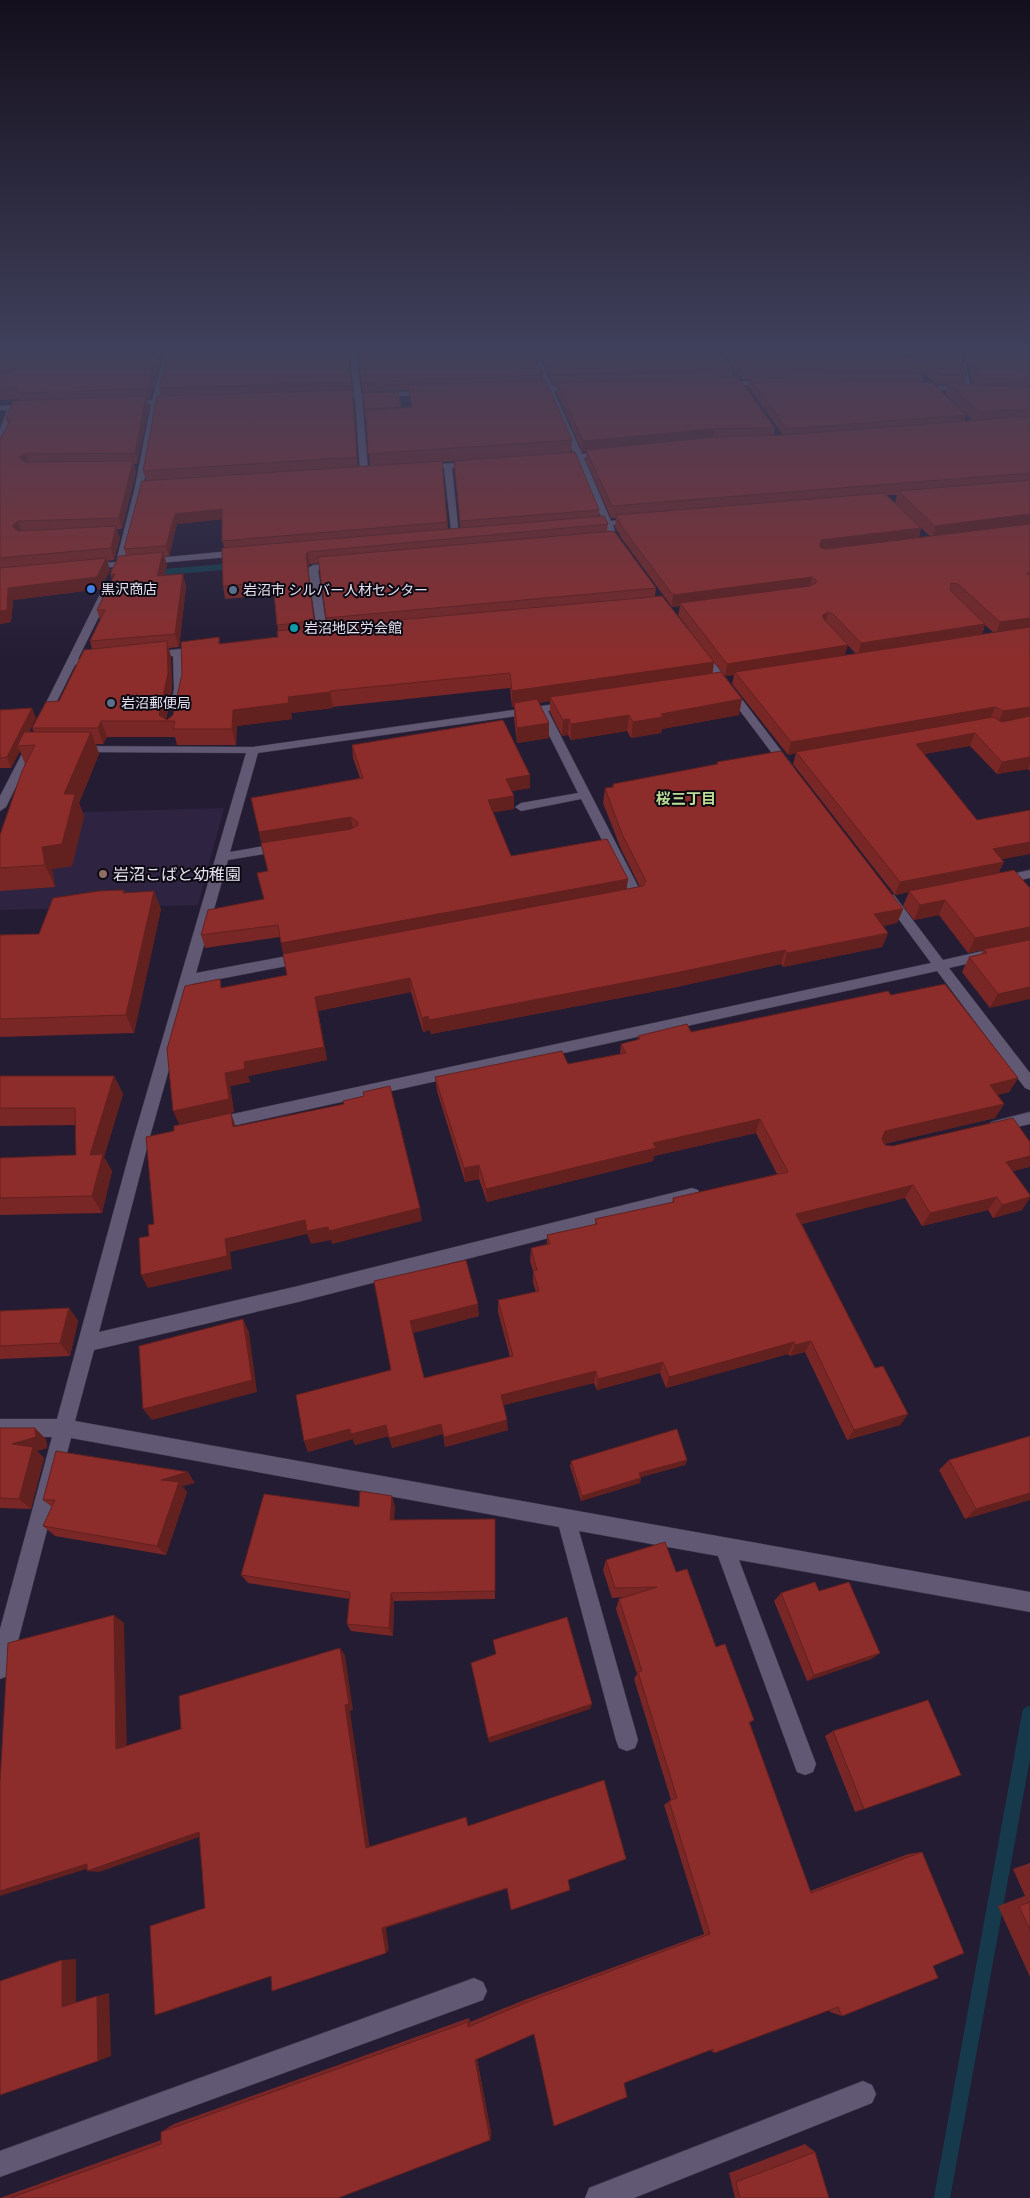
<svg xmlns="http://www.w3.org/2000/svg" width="1030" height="2198" font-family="Ubuntu,'Noto Sans JP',sans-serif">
  <rect width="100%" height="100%" fill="#241c33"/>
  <!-- built -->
  <path fill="#2e2441" d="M224 808 198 905 0 910V843L15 814Z"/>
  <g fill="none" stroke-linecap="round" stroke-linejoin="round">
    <!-- stream-far1 -->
    <path stroke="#163a4c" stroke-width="6" d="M152 573 235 566"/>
    <!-- stream -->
    <path stroke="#163a4c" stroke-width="16" d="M942 2198 1030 1714"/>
    <defs>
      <path id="minor" d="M165 352H171L159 400 177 399 181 401 177 403 158 404 143 487 125 561 241 550 245 553 241 556 123 566 119 573 116 574 111 571 113 567 84 569 82 567 87 564 116 562 135 487 151 404 127 405 123 403 127 401 152 400Z
        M350 352H356L361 393 429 391 433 393 429 395 362 397 368 471 364 473 360 471 355 397 332 398 328 396 332 394 354 393Z
        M531 352H537L552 386H576L580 388 576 390 554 391 582 454 605 452 609 454 605 456 584 458 611 521 635 518 638 519V523L613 525 615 531 611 534 608 533 605 526 588 528 584 525 588 522 603 521 576 459 558 460 554 458 558 456 574 454 547 391H529L525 389 529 387H545Z
        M963 362 966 364 971 391 917 389 914 387 917 385 965 387 960 364Z
        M722 382 769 381 772 383 769 385H720V383Z
        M29 405H32V409L15 410 4 441 0 443V430L7 410H0V406Z
        M473 462H476V466L452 468 459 536 452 538 444 468 423 469 419 467 423 465Z
        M340 562 343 563V567L318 570 328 638 323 641 318 638 308 568 313 565Z
        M106 589 111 592 78 659 98 657 103 660 98 663 75 665 48 719 43 722 39 721 38 719 101 592Z
        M200 647 205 650 204 652 183 655 184 689 180 708 179 710H171L170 708 174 689 173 656 150 658 145 655 150 652Z
        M702 651 706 652 792 765 794 767 792 769H784L697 654Z
        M570 702 575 705 574 707 548 711 643 896 641 899 626 902 620 898 621 895 629 893 581 799 521 811 515 807 521 803 578 793 538 713 258 753 230 852 282 843 288 847 282 851 228 860 196 973 303 953 308 955 310 958 308 961 303 963 193 984 149 1140 99 1332 298 1286 692 1188 698 1190 700 1195 698 1200 298 1302 94 1350 75 1421 1030 1592V1612L739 1560 816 1764 813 1772 805 1775 797 1772 794 1764 718 1556 579 1531 638 1740 635 1748 627 1751 619 1748 616 1740 559 1527 71 1438 11 1668 8 1676 0 1679V1629L52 1437H0V1419H57L133 1140 246 753 76 752 70 749 76 746 253 747Z
        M33 739 38 742 6 807 0 811V796L28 742Z
        M1030 870V878L1001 884 995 880 997 877Z
        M889 894 894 895 943 960 987 950 992 952 994 955 992 958 949 968 1030 1073V1090L1025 1088 937 971 214 1130 209 1128 206 1124 209 1120 214 1118 931 963 883 898Z
        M1030 1112V1124L996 1132 991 1130 988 1126 991 1122Z
        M474 1978 483 1982 487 1991 483 2000 0 2177V2151Z
        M863 2081 872 2085 876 2094 872 2103 634 2198H585L589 2188Z"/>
    </defs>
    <!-- minor casing -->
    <use href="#minor" stroke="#3d3649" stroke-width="1"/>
    <!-- minor -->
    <use href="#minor" fill="#615973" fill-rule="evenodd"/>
  </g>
  <!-- wall -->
  <path fill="#782726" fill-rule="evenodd" d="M0 352H165L150 399H147L149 407 137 464H134L136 472 122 529H117L120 538 114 560 107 561 110 570 100 589 13 600 11 622 0 624V439L8 424 6 419 19 401 18 399 0 400Z
    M348 352 353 400 358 467 370 466 363 393 398 392 401 408 411 407 409 390 363 392 357 352H533L543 375V381L572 440 571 452 599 510V516L608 524 607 531 656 588 655 596 713 661 678 615 680 606 672 607 622 539 615 527 616 518H611L586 461V452H582L557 393V385H553L539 352H720L733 369 732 377 775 428 774 435H783L748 387 749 379H742L722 352H1030V771L1028 769 997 774 970 746 924 754 1002 859 999 873 1030 940 968 953 939 915 914 920 903 906 909 892 895 895 793 764 796 753 788 755 732 684 734 675 725 676 714 662 712 673 739 715 662 729 661 733 631 738 627 731 571 740 568 735 562 736 550 712V701L539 703 549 738 517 743 514 718V707H512L510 688 332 707 333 708 291 713 292 719 237 726 236 745H177L175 737H107L103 744H96L99 754 79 803 84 816 72 866 52 869 55 887 0 891V835L25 764 20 751 11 768H0V710L36 718 29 732H34L32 728 59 701 92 649 90 641 100 620 97 610 126 555 124 549 146 480 143 471 161 396 159 388ZM964 360 968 364 973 384H964L966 376 963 361ZM924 373 936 384 947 385 945 393 973 421H964L966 415 922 382ZM454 461 460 528 448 529 442 462ZM887 495H897L895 503ZM222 519V541L224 547 223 586 225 599 274 595 278 631V637L220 644 219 637 173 715 167 720 166 719 172 689 171 657 169 648 179 647 186 587 183 574 164 575 167 565 164 557 169 556 177 524ZM921 528 930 536 919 538ZM319 563 328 627 315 628 308 566 310 564ZM829 625 830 626 856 654 845 655ZM985 625 994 633 982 635Z
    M352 745 530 788 512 791 514 809 493 812 511 856 628 879 626 890 640 887 621 849 603 803 605 788 612 787 613 784 717 764V762L903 909 897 923 883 926 888 933 882 947 783 967 781 964 672 988 431 1034 430 1030 423 1032 411 992 318 1011 327 1060 248 1076 250 1082 230 1086 234 1112 179 1124 223 988 287 975 280 937 205 948 201 935 264 899 257 873 268 871 251 798 360 778 353 758Z
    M124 890 125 893 161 909 134 1033 0 1037V935L39 934Z
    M1030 940 990 1008 962 972 969 957 981 954 984 949Z
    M891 995 1018 1078 1009 1092 997 1095 1004 1104 995 1118 884 1144 885 1145 1029 1167 1013 1171 1022 1210 993 1218 988 1210 922 1226 905 1198 802 1224 875 1368 908 1414 900 1425 847 1440 805 1352 790 1356 788 1354 666 1388 660 1373 597 1390 594 1383 503 1405 508 1430 445 1447 443 1434 392 1448 389 1436 355 1445 353 1439 308 1452 304 1441 391 1370 374 1281 479 1316 413 1333 424 1378 510 1357 498 1312V1300L536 1292 533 1283V1271L530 1261 531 1248 547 1244V1235L595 1225V1219L672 1203 673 1198 777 1174 756 1133 654 1156 653 1161 487 1202 479 1179 465 1182 437 1091 435 1077 568 1064 620 1054 621 1044 638 1040V1036L691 1032Z
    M0 1076H114L123 1094 104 1157 112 1171 102 1213 0 1215V1158L76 1155 75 1125 0 1126Z
    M69 1308 78 1321 70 1356 0 1359V1311Z
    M0 1428 46 1439 47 1448 37 1451 44 1458 31 1509 0 1508Z
    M1030 1436V1500L965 1519 939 1470 949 1460Z
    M687 1460 685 1465 641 1477 640 1483 581 1501 570 1466 571 1461Z
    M195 1483 182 1486 187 1492 166 1555 55 1536 43 1526 52 1507 43 1500Z
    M395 1506 394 1520 495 1519V1599L394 1601 393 1636 351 1631 347 1624 350 1599 248 1583 241 1575 359 1507Z
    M606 1560 676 1572 754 1720 750 1723 810 1891 908 1854 922 1852 933 1966 842 2016 830 2012 829 2010 714 2053 710 2050 534 2034 477 2059 491 2132 490 2140 338 2198H0L161 2140V2132L174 2124 469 2018 470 2022 527 1999 704 1934 664 1805 671 1800 634 1679 637 1674 616 1609 619 1599 625 1597 612 1598 603 1570Z
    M819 1591 880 1653 871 1659 807 1681 774 1601 781 1593Z
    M833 1731 864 1809 855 1812 825 1736Z
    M1030 1863V1977L998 1906 1025 1896 1013 1869Z
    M805 2144 815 2152 829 2198H735L729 2173Z"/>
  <!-- shaded-wall -->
  <path fill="#62201f" d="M159 352H165L150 399 147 389Z
    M965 352H967L964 360 958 364 961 354Z
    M146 396 149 407 137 464 135 453Z
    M714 429 713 440 586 450V452H582L583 441Z
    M25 454 29 465 19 457Z
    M133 461 136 472 122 529 119 518Z
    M222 509 224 519 177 524 169 556 166 546 175 514Z
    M1030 514V525L932 538 935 526Z
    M18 521 22 533 16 538 12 526Z
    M116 526 120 538 114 560 111 548Z
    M921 528 918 540 819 552 821 540Z
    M163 552 167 565 161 589 157 576Z
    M308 552 310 564 308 566 316 634 306 554Z
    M106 558 110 570 100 589 13 600 11 622 0 624V611L8 588Z
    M110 574H115L114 587Z
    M183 574 186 587 179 647 175 634Z
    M812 577 810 589 680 603V606L672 607 673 595Z
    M828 612 825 624 820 627 823 615Z
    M1030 618V630L996 634 1000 622Z
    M985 624 981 637 858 655 861 643Z
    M167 641 171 657 172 689 166 721 159 715Z
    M848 645 844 658 735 672 734 675 725 676 727 664Z
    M714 662 712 678 550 697V701L514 707V703V707H512V691Z
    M330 692 333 708 291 713 288 697Z
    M742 699 739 715 662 729 661 733 631 738 633 722 661 714Z
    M289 703 292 719 237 726 236 745 232 729 233 710Z
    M995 707 990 719 796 752V753L788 755 791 742Z
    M1030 707V719L998 724 1003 711Z
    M32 708 36 718 23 745 17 746 20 751 11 768 7 757Z
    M629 715 627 731 571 740V724Z
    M569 719 568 735 562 736 563 720Z
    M101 721 107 737 103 744 98 728Z
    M549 723V738L517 743V728Z
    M91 732 99 754 79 803 84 816 72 866 52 869 55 887 45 865 42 847 64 794Z
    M975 733 970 746 911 756 916 744Z
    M1030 757V764L1028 769 997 774 1002 762Z
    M530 775V788L506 792V779Z
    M514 796V809L489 813 488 800Z
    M351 817 353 830 262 845 259 832Z
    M1030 842V854L988 862 993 849Z
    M1004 862 998 874 895 895 900 882Z
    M628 879 626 892 284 956 281 943Z
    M154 891 161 909 134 1033 126 1015Z
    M945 900 939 915 914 920 920 905Z
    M903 909 897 923 869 929 874 914Z
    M1030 927V940L968 953 975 938Z
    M888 933 882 947 783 967 787 953Z
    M785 950 781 964 672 988 431 1034 429 1020Z
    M410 978 411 992 318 1011 327 1060 248 1076 250 1082 230 1086 234 1112 179 1124 173 1111 225 1073 244 1062 315 997Z
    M1030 987V999L990 1008 998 994Z
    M428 1016 430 1030 423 1032 422 1018Z
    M114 1076 123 1094 104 1157 112 1171 102 1213 92 1196 90 1155Z
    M1018 1078 1009 1092 982 1099 990 1085Z
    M1004 1104 995 1118 879 1145 885 1131Z
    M231 1113 236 1127H233Z
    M760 1119 756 1133 654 1156 653 1161 487 1202 486 1189 653 1143Z
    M1030 1156V1166L1029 1167 997 1175 1006 1162Z
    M479 1165V1179L465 1182 464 1168Z
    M913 1185 905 1198 791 1226 796 1214Z
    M997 1197 988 1210 922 1226 930 1213Z
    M1030 1197V1198L1022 1210 993 1218 1002 1205Z
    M420 1208 422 1221 332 1244 331 1240 311 1244 307 1234 230 1252 232 1269 148 1288 141 1275 225 1239 305 1220 328 1227Z
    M478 1304 479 1316 412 1333 410 1321Z
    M69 1308 78 1321 70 1356 60 1343Z
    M243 1319 249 1332 257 1392 152 1420 143 1409Z
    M811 1341 805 1352 790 1356 795 1345Z
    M794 1342 788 1354 666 1388 669 1377Z
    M663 1362 660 1373 597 1390 598 1379Z
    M596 1371 594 1383 501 1406V1395Z
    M908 1414 900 1425 847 1440 854 1430Z
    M507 1420 508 1430 445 1447 444 1437Z
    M441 1424 443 1434 392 1448 389 1438Z
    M386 1425 389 1436 355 1445 353 1439 308 1452 304 1441 350 1429Z
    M35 1428 46 1439 47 1448 37 1451 44 1458 31 1509 19 1499 12 1444Z
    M687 1460 685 1465 638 1478 639 1473Z
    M188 1472 195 1483 182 1486 187 1492 166 1555 157 1546 161 1480Z
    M641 1478 640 1483 581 1501 582 1496Z
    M1030 1493V1500L965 1519 976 1509Z
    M392 1496 395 1506 393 1529 390 1520Z
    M391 1593 394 1601 393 1636 389 1628Z
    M114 1615 124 1623 127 1754 116 1749Z
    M340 1648 345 1655 353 1710 350 1711 370 1849 366 1848 345 1705Z
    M880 1653 871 1659 807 1681 814 1675Z
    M592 1704 590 1709 489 1743 488 1738Z
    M199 1832 208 1834 99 1872 87 1871Z
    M87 1864 99 1865 0 1896V1891Z
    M507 1888V1889L386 1928 389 1951 272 1991 382 1928Z
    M76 1959V2004L62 2007V1960Z
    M278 1974 166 2012 155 2015 271 1976Z
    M109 1993 111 2056 98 2061 97 1996Z
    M469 2018 470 2022 468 2027V2022Z
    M476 2055 491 2132 490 2140 475 2060Z"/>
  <!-- building -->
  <path fill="#8c2d2c" stroke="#62201f" d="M0 352H159L147 389 16 393 18 388 0 389V375L13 372 14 370 11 367 0 368Z
    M168 352H348L351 382 159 388Z
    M358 352H533L543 375 362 382Z
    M543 352H720L733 369 553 375Z
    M731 352H902L924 373 885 371 743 369Z
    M914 352H965L961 354 966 376 939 374Z
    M969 352H1030V381L977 377 971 353Z
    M738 377 775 428 714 429 583 441 557 383Z
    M749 378 884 380 933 383 966 415 787 429Z
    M546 381 572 440 368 454 366 411 412 407 408 385Z
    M948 383 1030 388V409L979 412Z
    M352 390 357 457 143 471 157 396Z
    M398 392 401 407 365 409 363 393Z
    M146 396 135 453 25 454 19 457 25 462 133 461 119 518 18 521 12 526 18 531 116 526 111 548 0 558V439L11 419H6L13 401Z
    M1030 416V473L612 506 586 450 715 437 784 435Z
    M575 452 599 510 460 521 454 461Z
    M442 461 447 522 222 541V509L175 514 166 546 124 549 142 481Z
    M1030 480V514L935 526 898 491Z
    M884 493 921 528 821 540 820 547 825 549 1030 524V571L1027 574 1030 575V618L1000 622 958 584 951 583 950 590 985 624 861 643 833 614 828 612 823 615V618L848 645 727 664 680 603 810 586 816 583V580L812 577 673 595 622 527 616 515Z
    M604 516 608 524 308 552 306 554 314 621 277 625 273 582 223 586 222 548Z
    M614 531 656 588 326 618 318 557Z
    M163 552 157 576 183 574 175 634 90 641 105 610H97L115 574H110L119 556Z
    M106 558 97 577 8 588 7 610 0 611V568Z
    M662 596 714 662 512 691 510 673 330 691V692L288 697 289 703 233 710 232 729H173L175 721H101L98 728H32L46 702 59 701 84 650 167 641 168 673 159 715 167 720 173 715 182 674 181 642 219 637V644L278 637 277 631Z
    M1030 627V707L1003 711 995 707 791 742 735 672Z
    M721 672 742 699 661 714 663 717 633 722 629 715 571 724 569 719 563 720 550 697Z
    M537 699 549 723 517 728 514 703Z
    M32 708 7 757 0 758V710Z
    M1030 716V757L1002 762 975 733 916 744 977 820 1030 810V842L993 849 1004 862 900 882 796 752 993 717 1002 722Z
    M503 720 530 775 506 779 514 796 488 800 511 856 607 839 628 879 281 943 278 925 201 935 208 910 264 899 257 873 268 871 261 843 351 829 358 825V822L351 817 259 832 251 798 363 778 352 745Z
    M24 732H91L64 794H75L62 844 42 847 45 865 0 868V835L22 771 35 745 17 746Z
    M781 751 903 909 874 914 888 933 787 953 785 950 675 973 429 1020 428 1016 422 1018 410 978 315 997 324 1047 244 1062 245 1069 225 1073 229 1099 173 1111 167 1049 185 986 220 979 221 988 287 975 283 954 643 886 646 881 622 834 605 788 614 787 613 784 718 764 717 762Z
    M1014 870 1030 888V927L975 938 945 900 920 905 909 891Z
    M124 890 123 893 154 891 126 1015 0 1019V935L39 934 53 898 99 891Z
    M1030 940V987L998 994 969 957 987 953 984 949Z
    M945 984 1018 1078 990 1085 1004 1104 885 1131 882 1139 885 1145 892 1146 1013 1118 1030 1142V1156L1006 1162 1030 1195V1197L1002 1205 997 1197 930 1213 913 1185 796 1214 875 1368 883 1366 908 1414 854 1430 811 1341 795 1345 794 1342 669 1377 663 1362 598 1379 596 1371 501 1395 507 1420 444 1437 441 1424 389 1438 386 1425 351 1434 350 1429 304 1441 296 1395 391 1370 374 1281 466 1260 478 1304 410 1321 424 1378 513 1356 498 1300 539 1291 533 1271 537 1270 531 1248 550 1244 547 1235 597 1224 595 1219 674 1202 673 1198 788 1172 760 1119 653 1143 656 1148 486 1189 479 1165 464 1168 435 1077 562 1051 568 1064 626 1053 621 1044 640 1039 638 1036 687 1024 691 1032 888 991 891 995Z
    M0 1076H114L90 1155 103 1154 92 1196 0 1198V1158L76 1155 75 1108H0Z
    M390 1086 420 1208 329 1231 328 1227 307 1231 305 1220 225 1239 227 1256 141 1275 139 1238 149 1236 148 1225 154 1224 146 1137 174 1131V1126L231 1113 233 1127 344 1104 343 1101 364 1096 363 1092Z
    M69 1308 60 1343 0 1346V1311Z
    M243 1319 252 1380 143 1409 139 1346Z
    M0 1428H35L36 1437 12 1444 33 1447 19 1499 0 1498Z
    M677 1429 687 1460 639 1473 641 1478 582 1496 571 1461Z
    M1030 1436V1493L976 1509 949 1460Z
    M56 1451 188 1472 161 1480 179 1482 157 1546 43 1526 55 1500H43Z
    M360 1491 392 1496 390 1520 495 1519V1591L391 1593 389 1628 347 1624 350 1592 241 1575 264 1494 359 1507Z
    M665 1542 676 1572 687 1569 716 1647 725 1644 754 1720 749 1722 811 1893 922 1852 964 1953 933 1966 938 1978 842 2016 838 2007 714 2053 713 2049 624 2083 627 2097 554 2126 534 2034 475 2060 490 2140 338 2198H10L161 2144V2132L468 2022V2027L527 2002 710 1934 669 1801 677 1798 638 1672 642 1671 619 1599 657 1587 615 1588 606 1560Z
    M815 1582 819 1591 849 1582 880 1653 814 1675 781 1593Z
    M114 1615 116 1749 181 1729 179 1696 340 1648 349 1704 345 1705 366 1848 466 1817 468 1826 604 1780 626 1859 568 1880 570 1890 511 1910 507 1888 382 1928 386 1953 272 1991 271 1976 155 2015 150 1926 205 1908 199 1832 87 1871V1864L0 1891V1782L8 1643Z
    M567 1617 592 1704 488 1738 471 1663 496 1654 493 1640Z
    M928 1700 961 1775 864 1809 833 1731Z
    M1030 1902V1930L1019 1906Z
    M62 1960V2007L97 1996 98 2061 0 2095V1981Z
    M815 2152 829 2198H740L736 2182Z"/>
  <!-- sky -->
  <linearGradient id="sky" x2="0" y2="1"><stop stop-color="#140f1c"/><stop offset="0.53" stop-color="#3f405b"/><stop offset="1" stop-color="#3f405b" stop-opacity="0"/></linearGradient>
  <rect width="1030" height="659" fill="url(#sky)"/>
  <!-- markers -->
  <circle fill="#3f7fe0" stroke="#0c0912" stroke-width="2" cx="91" cy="589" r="5"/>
  <g fill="#5c6f8a" stroke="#0c0912" stroke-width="2">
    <circle cx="233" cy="590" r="5"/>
    <circle cx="111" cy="703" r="5"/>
  </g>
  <circle fill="#0f9aa8" stroke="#0c0912" stroke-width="2" cx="294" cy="628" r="5"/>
  <circle fill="#8d6e63" stroke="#0c0912" stroke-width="2" cx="103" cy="874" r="5"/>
  <g text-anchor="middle" stroke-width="4" stroke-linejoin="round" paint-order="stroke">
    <!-- far-poi labels -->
    <g font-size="14" fill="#e5e1f0" stroke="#0c0912" text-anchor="start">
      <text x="101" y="594">黒沢商店</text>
      <text x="243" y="595">岩沼市 シルバー人材センター</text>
      <text x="304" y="633">岩沼地区労会館</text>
      <text x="121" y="708">岩沼郵便局</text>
    </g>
    <!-- far-neighbourhood labels -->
    <g font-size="15" font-weight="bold" fill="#bbdc96" stroke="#0c0912">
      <text x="686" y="804">桜三丁目</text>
    </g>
    <!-- poi labels -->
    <g font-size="16" fill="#e5e1f0" stroke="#0c0912" text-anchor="start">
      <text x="113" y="880">岩沼こばと幼稚園</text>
    </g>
  </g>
</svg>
